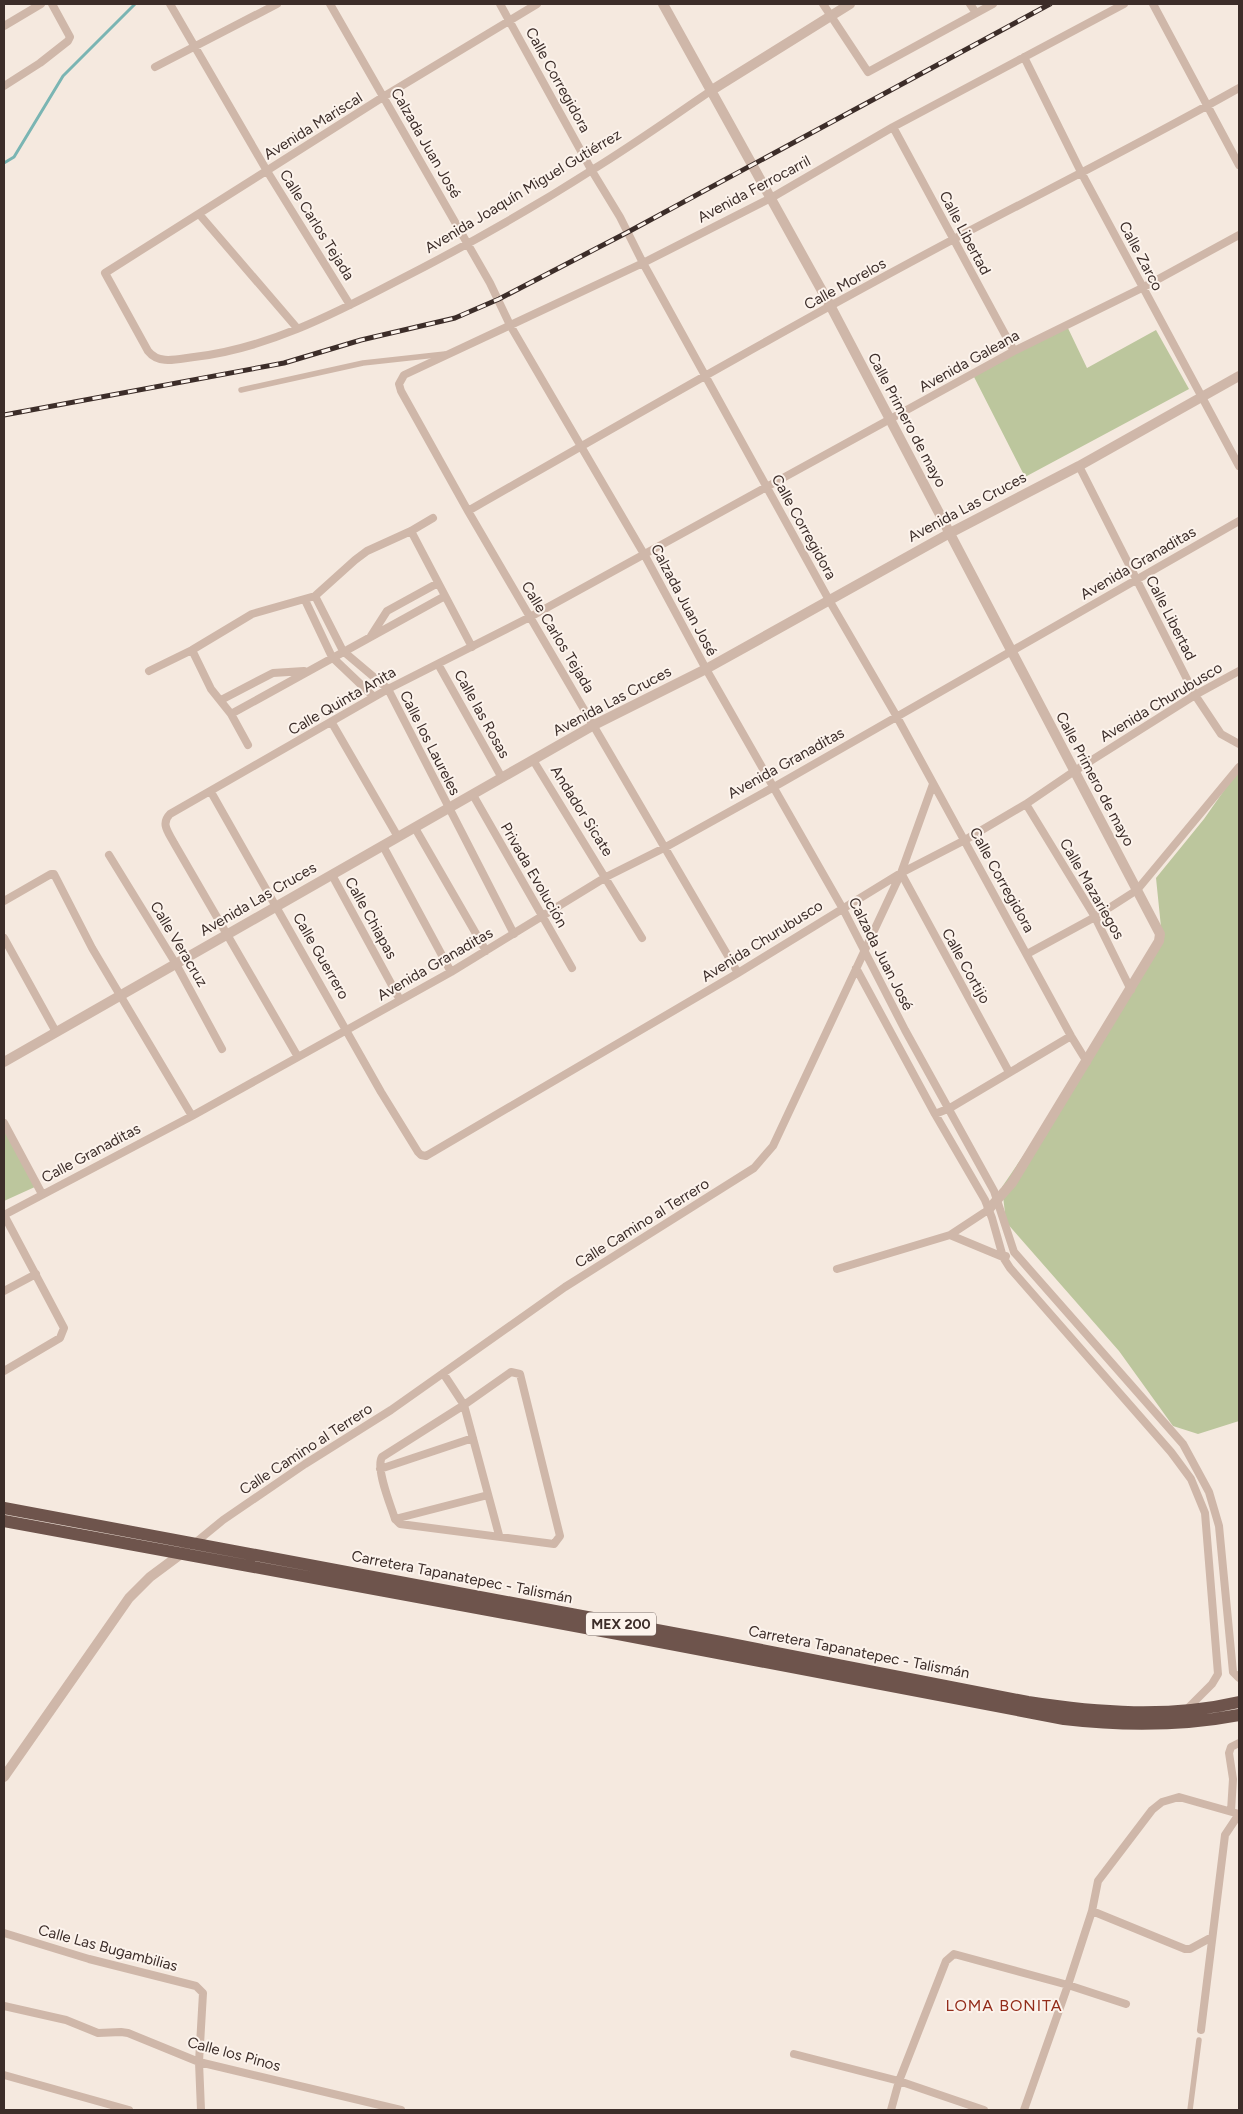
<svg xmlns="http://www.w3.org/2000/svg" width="1243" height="2114" font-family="Figtree,sans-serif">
  <rect width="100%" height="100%" fill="#f5e9df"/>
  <!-- green -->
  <path fill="#bcc69d" d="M1066 324 1087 368 1156 330 1189 389 1025 477 973 375Z
    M1239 769V1421L1198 1434 1173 1426 1119 1351 1006 1222 1002 1187 1042 1128 1140 972 1161 927 1156 878 1204 819Z
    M4 1124 37 1186 4 1201Z"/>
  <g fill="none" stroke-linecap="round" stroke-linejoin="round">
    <!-- stream -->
    <path stroke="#7ab5b3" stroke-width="3" d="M4 163 14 157 63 76 135 4"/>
    <!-- pedestrian -->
    <path stroke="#cfb7a9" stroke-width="5.5" d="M241 390 363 363 445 354
      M1190 2110 1199 2040"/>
    <!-- minor -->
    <path stroke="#cfb7a9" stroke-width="8" d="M170 4 267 171 350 305
      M330 4 490 283 510 325 644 554 706 669 843 909 905 1030 994 1191 1014 1252 1183 1444 1209 1492 1219 1526 1233 1672 1239 1678
      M500 4 592 171 620 217 643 263 829 600 897 717 1071 1036 1087 1062
      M537 4 383 97 105 273 148 351C159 365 177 359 194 357 265 349 332 315 395 282 462 248 528 211 592 170 633 145 672 117 712 90
      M823 4 868 72 993 4
      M970 4 976 13
      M1153 4 1239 165
      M4 26 41 4
      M1024 57 1082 174 1239 466
      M155 67 277 4
      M4 86 40 63 68 41 70 37 52 4
      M893 127 1014 351
      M199 214 297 328
      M1079 466 1195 695 1221 734 1239 744
      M468 511C629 419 790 326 954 239 1049 189 1145 141 1239 88
      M411 531 472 647
      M315 596 343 651 388 689 514 934
      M305 600 332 657 374 697
      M371 636 387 611 438 583
      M192 650 211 689 231 714 248 745
      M438 664 502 778
      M149 671 192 650 252 614 315 596 355 560 367 551 411 531 433 518
      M221 700 273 673 304 671
      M231 714 445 596
      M332 723 398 837
      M533 760 642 938
      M211 792 381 1092 418 1152 421 1155 426 1156 738 973 901 873 965 840 1026 804 1073 772 1195 695 1239 671
      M473 795 572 968
      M1026 804 1095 917 1131 990
      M415 828 486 951
      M383 846 451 972
      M109 855 176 964 222 1049
      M901 873 1009 1072
      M332 875 400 1000
      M4 901 51 874H54L92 948 192 1116
      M4 938 56 1032
      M1027 954 1095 917 1137 890 1239 767
      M856 968 935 1114 985 1200 992 1218 1003 1257 1010 1268 1171 1452 1191 1479 1205 1513 1218 1674 1212 1684 1186 1710
      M738 973 468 511 401 391 399 384 404 375 643 263 771 198 893 127 1124 4
      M298 1057 174 843C169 833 160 824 170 814L388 689 530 617 1014 351 1142 288 1239 235
      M935 1114 950 1108 1071 1036
      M4 1123 42 1194
      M4 1215 192 1116 451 972 606 877 664 848 774 787 1239 521
      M950 1235 988 1210
      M837 1269 950 1235 1003 1257 1006 1256
      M4 1291 36 1274
      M4 1371 60 1338 64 1328 4 1215
      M443 1373 464 1405 382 1457C375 1468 391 1506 395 1519L400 1524 554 1544 560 1536 520 1374 511 1372 464 1405 499 1535
      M380 1469 473 1438
      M395 1519 488 1495
      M195 1543 223 1520 305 1464 391 1410 565 1287 754 1168 773 1146 901 873 933 784
      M1231 1811 1233 1779 1229 1753 1231 1747 1239 1743
      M1092 1911 1185 1949H1190L1212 1937
      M4 1933 89 1959 196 1986 203 1993 199 2062 201 2110
      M4 2006 66 2020 98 2033 121 2032 128 2033 199 2062 401 2110
      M1201 2030 1225 1835 1239 1814
      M794 2054 899 2081 984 2110
      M4 2075 129 2110
      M891 2110 899 2081 946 1961 954 1954 1068 1985 1126 2004
      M1024 2110 1068 1985 1092 1911 1098 1881 1152 1810 1162 1802 1179 1797 1239 1814"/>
    <!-- tertiary -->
    <path stroke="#cfb7a9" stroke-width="10" d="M663 4 831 307 1160 934 1159 941 1012 1183 988 1210
      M712 90 850 4
      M4 1062 594 725 706 669 950 533 1079 466 1239 376
      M4 1777 129 1598 150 1577 185 1551"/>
    <!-- trunk -->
    <path stroke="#6e544c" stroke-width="12" d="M4 1508 721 1642 1028 1702C1098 1713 1170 1718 1239 1702
      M4 1521 618 1634 1064 1719C1123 1726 1181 1726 1239 1715"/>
    <defs>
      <path id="rail" d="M4 415 284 363 361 340 455 318 499 299 628 232 1050 4"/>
    </defs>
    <!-- rail casing -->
    <use href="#rail" stroke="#3c2d29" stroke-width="5"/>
    <!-- rail -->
    <use href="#rail" stroke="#fcf3ec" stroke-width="3" stroke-dasharray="9" stroke-linecap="butt"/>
  </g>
  <g text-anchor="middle" stroke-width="4" stroke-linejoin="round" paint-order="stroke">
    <!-- shield labels -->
    <rect fill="#fcf3ec" stroke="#766864" stroke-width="1" x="586" y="1612.5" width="70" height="23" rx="4"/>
    <g font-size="14" font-weight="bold" fill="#3c2d29">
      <text x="621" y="1629">MEX 200</text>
    </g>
    <!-- street labels -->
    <g font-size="15" fill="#3c2d29" stroke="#fcf3ec">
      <text transform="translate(558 80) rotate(61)" y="5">Calle Corregidora</text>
      <text transform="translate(313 126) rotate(-32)" y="5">Avenida Mariscal</text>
      <text transform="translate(426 143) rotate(60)" y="5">Calzada Juan José</text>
      <text transform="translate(754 189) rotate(-28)" y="5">Avenida Ferrocarril</text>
      <text transform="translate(523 191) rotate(-31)" y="5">Avenida Joaquín Miguel Gutiérrez</text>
      <text transform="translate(317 225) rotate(58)" y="5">Calle Carlos Tejada</text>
      <text transform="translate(965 233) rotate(62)" y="5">Calle Libertad</text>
      <text transform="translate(1141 256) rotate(62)" y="5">Calle Zarco</text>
      <text transform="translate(845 284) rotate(-29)" y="5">Calle Morelos</text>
      <text transform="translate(969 361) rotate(-29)" y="5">Avenida Galeana</text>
      <text transform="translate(907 420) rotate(62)" y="5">Calle Primero de mayo</text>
      <text transform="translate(967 507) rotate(-28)" y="5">Avenida Las Cruces</text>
      <text transform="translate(804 527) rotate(61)" y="5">Calle Corregidora</text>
      <text transform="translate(1138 563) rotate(-30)" y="5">Avenida Granaditas</text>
      <text transform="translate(684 600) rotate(62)" y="5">Calzada Juan José</text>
      <text transform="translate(1171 618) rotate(63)" y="5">Calle Libertad</text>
      <text transform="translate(558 637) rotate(59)" y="5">Calle Carlos Tejada</text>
      <text transform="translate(342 701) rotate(-30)" y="5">Calle Quinta Anita</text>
      <text transform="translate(612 701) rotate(-28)" y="5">Avenida Las Cruces</text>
      <text transform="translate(1161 702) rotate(-31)" y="5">Avenida Churubusco</text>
      <text transform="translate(482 714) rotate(61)" y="5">Calle las Rosas</text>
      <text transform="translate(430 743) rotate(63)" y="5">Calle los Laureles</text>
      <text transform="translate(786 763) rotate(-29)" y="5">Avenida Granaditas</text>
      <text transform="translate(1095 779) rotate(62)" y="5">Calle Primero de mayo</text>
      <text transform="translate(582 811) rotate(58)" y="5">Andador Sicate</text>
      <text transform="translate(534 875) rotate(60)" y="5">Privada Evolución</text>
      <text transform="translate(1002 880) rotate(61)" y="5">Calle Corregidora</text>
      <text transform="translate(1092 889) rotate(60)" y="5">Calle Mazariegos</text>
      <text transform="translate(258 899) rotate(-30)" y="5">Avenida Las Cruces</text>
      <text transform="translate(371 918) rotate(61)" y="5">Calle Chiapas</text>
      <text transform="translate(762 941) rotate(-32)" y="5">Avenida Churubusco</text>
      <text transform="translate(179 944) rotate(59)" y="5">Calle Veracruz</text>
      <text transform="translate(881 954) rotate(63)" y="5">Calzada Juan José</text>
      <text transform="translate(321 956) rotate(60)" y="5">Calle Guerrero</text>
      <text transform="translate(435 964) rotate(-30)" y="5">Avenida Granaditas</text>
      <text transform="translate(966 966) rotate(61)" y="5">Calle Cortijo</text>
      <text transform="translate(91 1153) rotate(-28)" y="5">Calle Granaditas</text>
      <text transform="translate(642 1223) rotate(-32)" y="5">Calle Camino al Terrero</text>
      <text transform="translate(306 1449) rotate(-33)" y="5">Calle Camino al Terrero</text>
      <text transform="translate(462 1577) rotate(11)" y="5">Carretera Tapanatepec - Talismán</text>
      <text transform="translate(859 1652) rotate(11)" y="5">Carretera Tapanatepec - Talismán</text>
      <text transform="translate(108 1948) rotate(15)" y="5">Calle Las Bugambilias</text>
      <text transform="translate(234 2054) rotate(15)" y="5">Calle los Pinos</text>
    </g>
    <!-- neighbourhood labels -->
    <g font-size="16" letter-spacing="1" fill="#932c1a" stroke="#fcf3ec">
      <text x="1004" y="2011">LOMA BONITA</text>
    </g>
  </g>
  <!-- border -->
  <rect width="1243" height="2114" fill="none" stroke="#3c2d29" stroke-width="10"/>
</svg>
